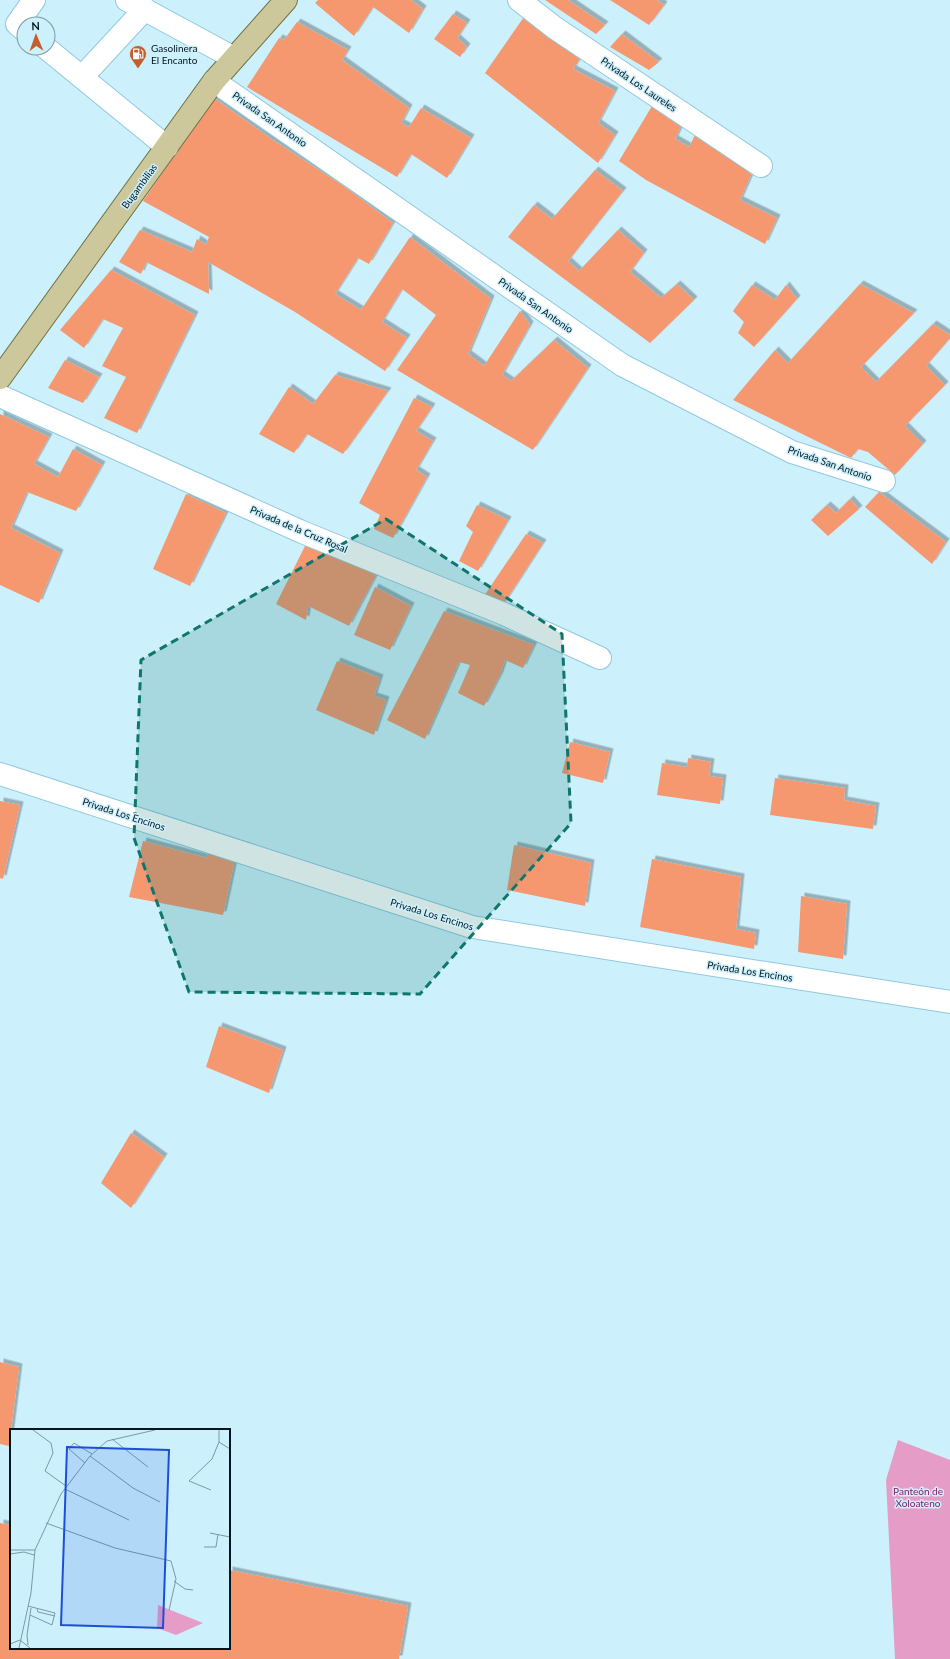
<svg xmlns="http://www.w3.org/2000/svg" width="950" height="1659" font-family="Lato,sans-serif">
  <defs>
    <filter id="shadow"><feDropShadow dx="3.5" dy="-3.5" stdDeviation="0" flood-color="#0004"/></filter>
  </defs>
  <rect width="100%" height="100%" fill="#cdf0fd"/>
  <!-- green -->
  <path fill="#e59cc7" d="M898 1440 950 1460V1659H895L886 1480Z"/>
  <!-- building -->
  <path fill="#f59870" filter="url(#shadow)" d="M318 0H411L423 9 409 33 373 7 354 36 315 3Z
    M545 0H568L605 25 596 34Z
    M610 0H657L664 5 649 25Z
    M453 14 467 23 457 38 467 47 460 57 434 39Z
    M526 14 584 53 573 69 615 91 598 123 615 135 598 163 485 73Z
    M297 22 348 50 342 60 409 108 401 123 409 127 421 108 471 138 447 178 411 154 397 177 247 87 279 38 284 40Z
    M622 34 659 62 649 70 610 47Z
    M214 98 273 140 345 187 393 223 369 264 358 258 335 294 361 310 410 237 491 299 468 354 484 366 520 311 530 325 502 375 511 381 554 340 588 368 533 450 397 370 436 315 402 289 382 322 407 338 385 371 295 312 208 262 209 294 146 262 141 274 119 262 140 230 192 252 197 239 206 245 209 237 143 201Z
    M652 106 683 122 675 139 689 147 696 133 755 166 740 200 777 218 765 244 646 180 619 161Z
    M595 170 623 191 568 261 579 271 618 230 644 253 630 272 661 298 677 284 694 300 650 343 508 237 534 205 552 219Z
    M111 270 195 315 137 433 104 418 126 377 102 366 123 328 103 319 84 348 60 330Z
    M860 284 914 313 861 367 876 382 933 324 950 335V338L926 366 945 385 905 426 923 444 895 475 868 452 858 449 851 458 733 400 775 350 788 363Z
    M752 285 775 300 786 285 797 299 754 347 738 333 744 322 733 311Z
    M65 360 99 377 83 403 48 388Z
    M335 375 388 391 343 454 307 434 294 453 259 434 289 387 313 404Z
    M414 398 432 407 416 431 433 441 416 470 427 477 393 538 374 529 380 515 359 503Z
    M0 414 49 437 34 464 58 477 73 449 102 465 76 511 27 492 11 528 60 553 39 603 0 585Z
    M879 492 946 542 932 564 865 507Z
    M186 494 226 513 190 586 153 569Z
    M850 499 859 509 828 536 811 520 827 505 836 513Z
    M477 505 508 520 478 571 459 561 473 532 466 526Z
    M526 534 543 543 503 605 484 596Z
    M307 542 376 575 349 626 308 606 306 620 276 604Z
    M375 587 411 606 390 650 354 635Z
    M444 611 534 645 523 668 505 660 500 675 484 706 458 693 470 665 459 662 425 739 387 720Z
    M337 661 380 678 374 696 386 700 374 735 316 710Z
    M570 742 610 752 603 783 562 773Z
    M688 758 711 762 709 776 723 778 720 804 657 795 662 763 687 767Z
    M775 778 845 788 844 800 876 806 873 829 770 815Z
    M0 801 20 805 3 879 0 878Z
    M143 841 207 858 209 845 236 854 223 915 129 897Z
    M514 845 591 863 585 906 507 890Z
    M652 859 741 877 736 929 756 933 754 949 640 927Z
    M801 896 847 904 843 959 798 952Z
    M219 1026 283 1050 269 1093 206 1067Z
    M131 1133 164 1157 131 1208 101 1183Z
    M0 1362 19 1367 9 1446 0 1444Z
    M0 1523 11 1525V1648H229V1570L408 1606 399 1659H0Z"/>
  <g fill="none" stroke-linecap="round" stroke-linejoin="round">
    <defs>
      <path id="minor" d="M127 0 234 58
        M519 0 555 28 761 166
        M24 30 17 24 34 0
        M46 48 167 147
        M82 77 145 9
        M214 81 622 365 792 452 884 481
        M0 396 302 532 504 614 600 658
        M0 774 472 927 950 1002"/>
      <path id="major" d="M0 378 214 81 286 0"/>
    </defs>
    <!-- minor casing -->
    <use href="#minor" stroke="#90c9df" stroke-width="24"/>
    <!-- major casing -->
    <use href="#major" stroke="#6f7244" stroke-width="24"/>
    <!-- minor -->
    <use href="#minor" stroke="#fff" stroke-width="22"/>
    <!-- major -->
    <use href="#major" stroke="#ccc89b" stroke-width="22"/>
  </g>
  <!-- marked area -->
  <path fill="#0f766e" fill-opacity="0.2" stroke="#0f766e" stroke-width="3" stroke-dasharray="8 5" stroke-linejoin="round" d="M386 519 562 634 571 823 420 994 189 992 134 838 141 660Z"/>
  <!-- icons -->
  <defs>
    <symbol id="fuel-pin" viewBox="-11 -11 22 30"><path d="M0 17L-7.5 6A9.5 9.5 0 1 1 7.5 6Z" fill="#c45e2e" stroke="#cdf0fd"/><path d="M-5.5-6h7V0h2V4h1.3V-2.5L3-4.5l.8-.8L6-3V5H2.5V1h-1V6h-7ZM-4.2-4.7v3.2H.2V-4.7Z" fill="#fff"/></symbol>
  </defs>
  <g fill-rule="evenodd">
    <use href="#fuel-pin" x="128" y="44" width="20" height="27"/>
  </g>
  <g text-anchor="middle" stroke-width="3" stroke-linejoin="round" paint-order="stroke">
    <!-- poi labels -->
    <g font-size="10" fill="#01171f" stroke="#cdf0fd" text-anchor="start">
      <text x="151" y="52">Gasolinera<tspan x="151" dy="12">El Encanto</tspan></text>
    </g>
    <!-- street labels -->
    <g font-size="10" fill="#01171f" stroke="#cdf0fd">
      <text transform="translate(639 84) rotate(34)" y="4">Privada Los Laureles</text>
      <text transform="translate(270 119) rotate(35)" y="4">Privada San Antonio</text>
      <text transform="translate(139 186) rotate(-54)" y="4">Bugambilias</text>
      <text transform="translate(536 305) rotate(35)" y="4">Privada San Antonio</text>
      <text transform="translate(830 463) rotate(19)" y="4">Privada San Antonio</text>
      <text transform="translate(299 529) rotate(23)" y="4">Privada de la Cruz Rosal</text>
      <text transform="translate(124 814) rotate(18)" y="4">Privada Los Encinos</text>
      <text transform="translate(432 914) rotate(17)" y="4">Privada Los Encinos</text>
      <text transform="translate(750 971) rotate(9)" y="4">Privada Los Encinos</text>
    </g>
    <!-- park labels -->
    <g font-size="10" fill="#812062" stroke="#cdf0fd">
      <text x="918" y="1495">Panteón de<tspan x="918" dy="12">Xoloateno</tspan></text>
    </g>
  </g>
  <!-- overview -->
  <g transform="translate(10 1429)">
    <rect width="220" height="220" fill="#cdf0fd"/>
    <path d="M148 176 193 194 166 206 147 199Z" fill="#e59cc7"/>
    <path fill="none" stroke="#7b99a4" stroke-width="1" d="M23 1 41 14 43 24 35 42 56 57M209 1V13L220 20M102 10 138 38M80 27 123 59 150 73M75 34 59 20 64 14 82 25M55 60 119 91M201 61 179 52 202 30 209 13M36 94 105 119 161 132 166 150 159 181M200 104 220 108M194 118H206L208 105M0 121H25M0 125 14 123 24 126M164 152 175 160 183 161M18 177 45 184 42 196 20 186M27 180 28 183 45 187M0 215 10 211 20 219M18 216 17 206 21 179M9 219 21 164 25 121 51 65 80 27 97 12 145 1"/>
    <path fill="#1d4ed8" fill-opacity="0.15" stroke="#1d4ed8" stroke-width="2" d="M57 18 159 21 153 199 51 196Z"/>
    <rect width="220" height="220" fill="none" stroke="#01171f" stroke-width="2"/>
  </g>
  <!-- north arrow -->
  <g transform="translate(36 36) rotate(358)"><circle r="19" fill="#cdf0fd" stroke="#7b99a4"/>
  <path d="M0-3L7 15L0 10L-7 15Z" fill="#c45e2e"/>
  <text y="-6" font-size="11" font-weight="bold" text-anchor="middle" fill="#01171f">N</text>
  </g>
</svg>
